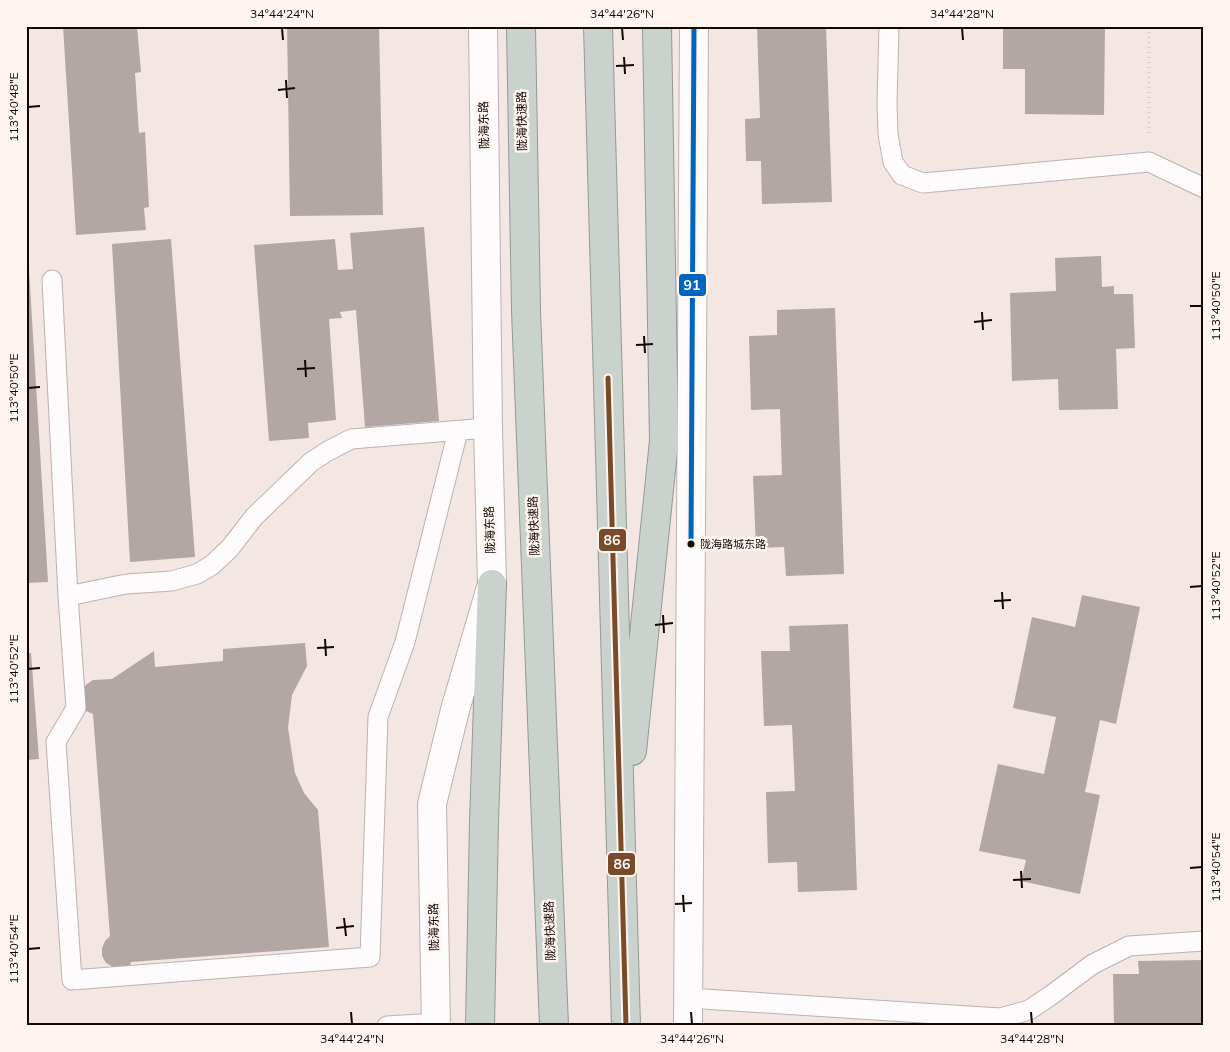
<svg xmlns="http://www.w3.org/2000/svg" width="1230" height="1052" font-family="Mulish,'Noto Sans SC',sans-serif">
  <rect width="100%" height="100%" fill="#f4e6e3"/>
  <!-- building -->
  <path fill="#b2a7a4" d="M63 26H137L141 72 135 73 139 133 145 132 149 207 144 208 146 230 76 235Z
    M287 26H379L383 215 290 216Z
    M757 26H826L832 202 762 204 761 161H746L745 119 760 118Z
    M1003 26H1105L1104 115 1025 114V69H1003Z
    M424 227 439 421 365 427 356 310 340 312 342 318 329 319 336 420 308 423 309 438 269 441 254 245 335 239 338 270 353 269 350 233Z
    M171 239 195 557 130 562 112 244Z
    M26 253H28L48 582 26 583Z
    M1101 256 1102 287 1114 286V294H1133L1135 348 1116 349 1118 409 1059 410 1058 379 1012 381 1010 293 1056 291 1055 258Z
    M835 308 844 574 786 576 784 547 756 548 753 476 782 475 780 409 751 410 749 336 777 335V310Z
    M1082 595 1140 607 1116 724 1100 720 1085 792 1100 795 1080 894 1021 881 1026 860 979 851 998 764 1044 774 1056 717 1013 708 1032 617 1075 627Z
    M848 624 857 890 798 892 797 862 768 863 766 792 795 791 792 725 764 726 761 651H790L789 626Z
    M305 643 307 666 292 695 288 728 295 773 304 793 318 810 329 947 131 962 130 965 120 969 113 967 106 963 102 956V948L105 941 110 936 93 714 86 711 82 705V690L87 684 93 680 112 679 154 651 155 667 223 661V649Z
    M26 653H31L39 759 26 760Z
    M1204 960V1026H1114L1113 974H1139L1138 961Z"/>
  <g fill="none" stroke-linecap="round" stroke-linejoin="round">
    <defs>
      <path id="lane" d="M889 26 887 104 888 134 893 162 902 175 923 183 1149 162 1204 188
        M52 280 68 596
        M458 431 405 642 378 717 370 957 72 980 56 742 76 708 68 596 126 584 172 581 197 574 212 565 230 548 254 517 311 462 328 451 351 439 488 428
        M688 998 1000 1018 1029 1010 1050 996 1093 964 1129 946 1204 941
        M387 1026 436 1023"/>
      <path id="secondary" d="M436 1026 432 804 455 710 492 584 488 428 483 26
        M688 1026 694 26"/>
      <path id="highway" d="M521 26 526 311 554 1026
        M598 26 626 1026
        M632 751 664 441 657 26
        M480 1026 484 822 492 584"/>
    </defs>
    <!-- lane casing -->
    <use href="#lane" stroke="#bcb2af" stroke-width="21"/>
    <!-- secondary casing -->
    <use href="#secondary" stroke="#bcb2af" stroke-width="30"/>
    <!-- highway casing -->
    <use href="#highway" stroke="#949a93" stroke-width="30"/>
    <!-- path -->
    <path stroke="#cfccca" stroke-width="3" stroke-dasharray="1 4" stroke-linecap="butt" d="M1149 133V26"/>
    <!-- lane -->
    <use href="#lane" stroke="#fdfbfb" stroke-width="19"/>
    <!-- secondary -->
    <use href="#secondary" stroke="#fdfbfb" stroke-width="28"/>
    <!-- highway -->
    <use href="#highway" stroke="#c9d2cd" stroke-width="28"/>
    <defs>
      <path id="bus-1" d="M608 378 626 1026"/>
      <path id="bus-2" d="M691 544 694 26"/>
    </defs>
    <!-- bus-1 casing -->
    <use href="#bus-1" stroke="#fef4f0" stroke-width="9"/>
    <!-- bus-2 casing -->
    <use href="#bus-2" stroke="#fef4f0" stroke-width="9"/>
    <!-- bus-1 -->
    <use href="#bus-1" stroke="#7a4b2a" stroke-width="5"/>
    <!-- bus-2 -->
    <use href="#bus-2" stroke="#0065bd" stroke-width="5"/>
  </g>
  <!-- ticks -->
  <path fill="none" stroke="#110907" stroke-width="2" d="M282 28 283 40M622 28 623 40M962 28 963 40M624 57 625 74M616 66 634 65M286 80 287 98M278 90 295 88M28 107 40 106M1190 306H1202M982 312 983 330M974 322 992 320M644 336 645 353M636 345 653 344M305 360 306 377M297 369 315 368M28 388 40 387M1190 587 1202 586M1002 592 1003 609M994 601 1011 600M663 615 664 633M655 625 673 623M325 639 326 656M317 648 334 647M28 669 40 668M1190 868 1202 867M1021 871 1022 888M1013 880 1031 879M683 895 684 912M675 904 692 903M344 918 346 936M336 928 354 926M28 949 40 948M351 1012 352 1024M691 1012 692 1024M1031 1012 1032 1024"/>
  <!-- markers -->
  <circle fill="#110907" stroke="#fef4f0" stroke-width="2" cx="691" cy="544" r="4.5"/>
  <g text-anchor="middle" stroke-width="5" stroke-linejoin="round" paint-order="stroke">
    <!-- bus labels -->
    <g font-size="11" fill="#110907" stroke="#fef4f0" text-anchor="start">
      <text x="700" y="548">陇海路城东路</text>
    </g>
    <!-- street labels -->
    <g font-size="12" fill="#110907" stroke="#fef4f0">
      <text transform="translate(522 121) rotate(-91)" y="4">陇海快速路</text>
      <text transform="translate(484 125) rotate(-91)" y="4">陇海东路</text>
      <text transform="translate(534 526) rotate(-92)" y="4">陇海快速路</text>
      <text transform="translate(490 530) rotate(-92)" y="4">陇海东路</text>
      <text transform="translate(434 927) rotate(-91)" y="4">陇海东路</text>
      <text transform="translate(550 931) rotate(-92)" y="4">陇海快速路</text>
    </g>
  </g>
  <g stroke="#fef4f0" stroke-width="2">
    <rect x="678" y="273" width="29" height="24" rx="5" fill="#0065bd"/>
    <rect x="598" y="528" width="29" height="24" rx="5" fill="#7a4b2a"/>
    <rect x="607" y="852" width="29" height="24" rx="5" fill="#7a4b2a"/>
  </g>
  <g font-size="14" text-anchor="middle" font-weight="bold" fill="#fff">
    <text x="692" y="290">91</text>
    <text x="612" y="545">86</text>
    <text x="622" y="869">86</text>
  </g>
  <!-- border -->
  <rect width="1230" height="1052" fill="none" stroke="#fef4f0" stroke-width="55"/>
  <rect x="28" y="28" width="1174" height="996" fill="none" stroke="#110907" stroke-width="2"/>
  <g font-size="12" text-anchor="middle" fill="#110907">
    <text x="282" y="18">34°44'24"N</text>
    <text x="622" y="18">34°44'26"N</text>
    <text x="962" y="18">34°44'28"N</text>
    <text transform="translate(14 107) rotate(-90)" y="4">113°40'48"E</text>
    <text transform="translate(1216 306) rotate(-90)" y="4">113°40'50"E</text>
    <text transform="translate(14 388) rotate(-90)" y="4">113°40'50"E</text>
    <text transform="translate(1216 586) rotate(-90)" y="4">113°40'52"E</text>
    <text transform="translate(14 669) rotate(-90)" y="4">113°40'52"E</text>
    <text transform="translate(1216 867) rotate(-90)" y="4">113°40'54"E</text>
    <text transform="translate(14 949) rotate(-90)" y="4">113°40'54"E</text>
    <text x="352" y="1043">34°44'24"N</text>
    <text x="692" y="1043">34°44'26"N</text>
    <text x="1032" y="1043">34°44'28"N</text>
  </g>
</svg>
